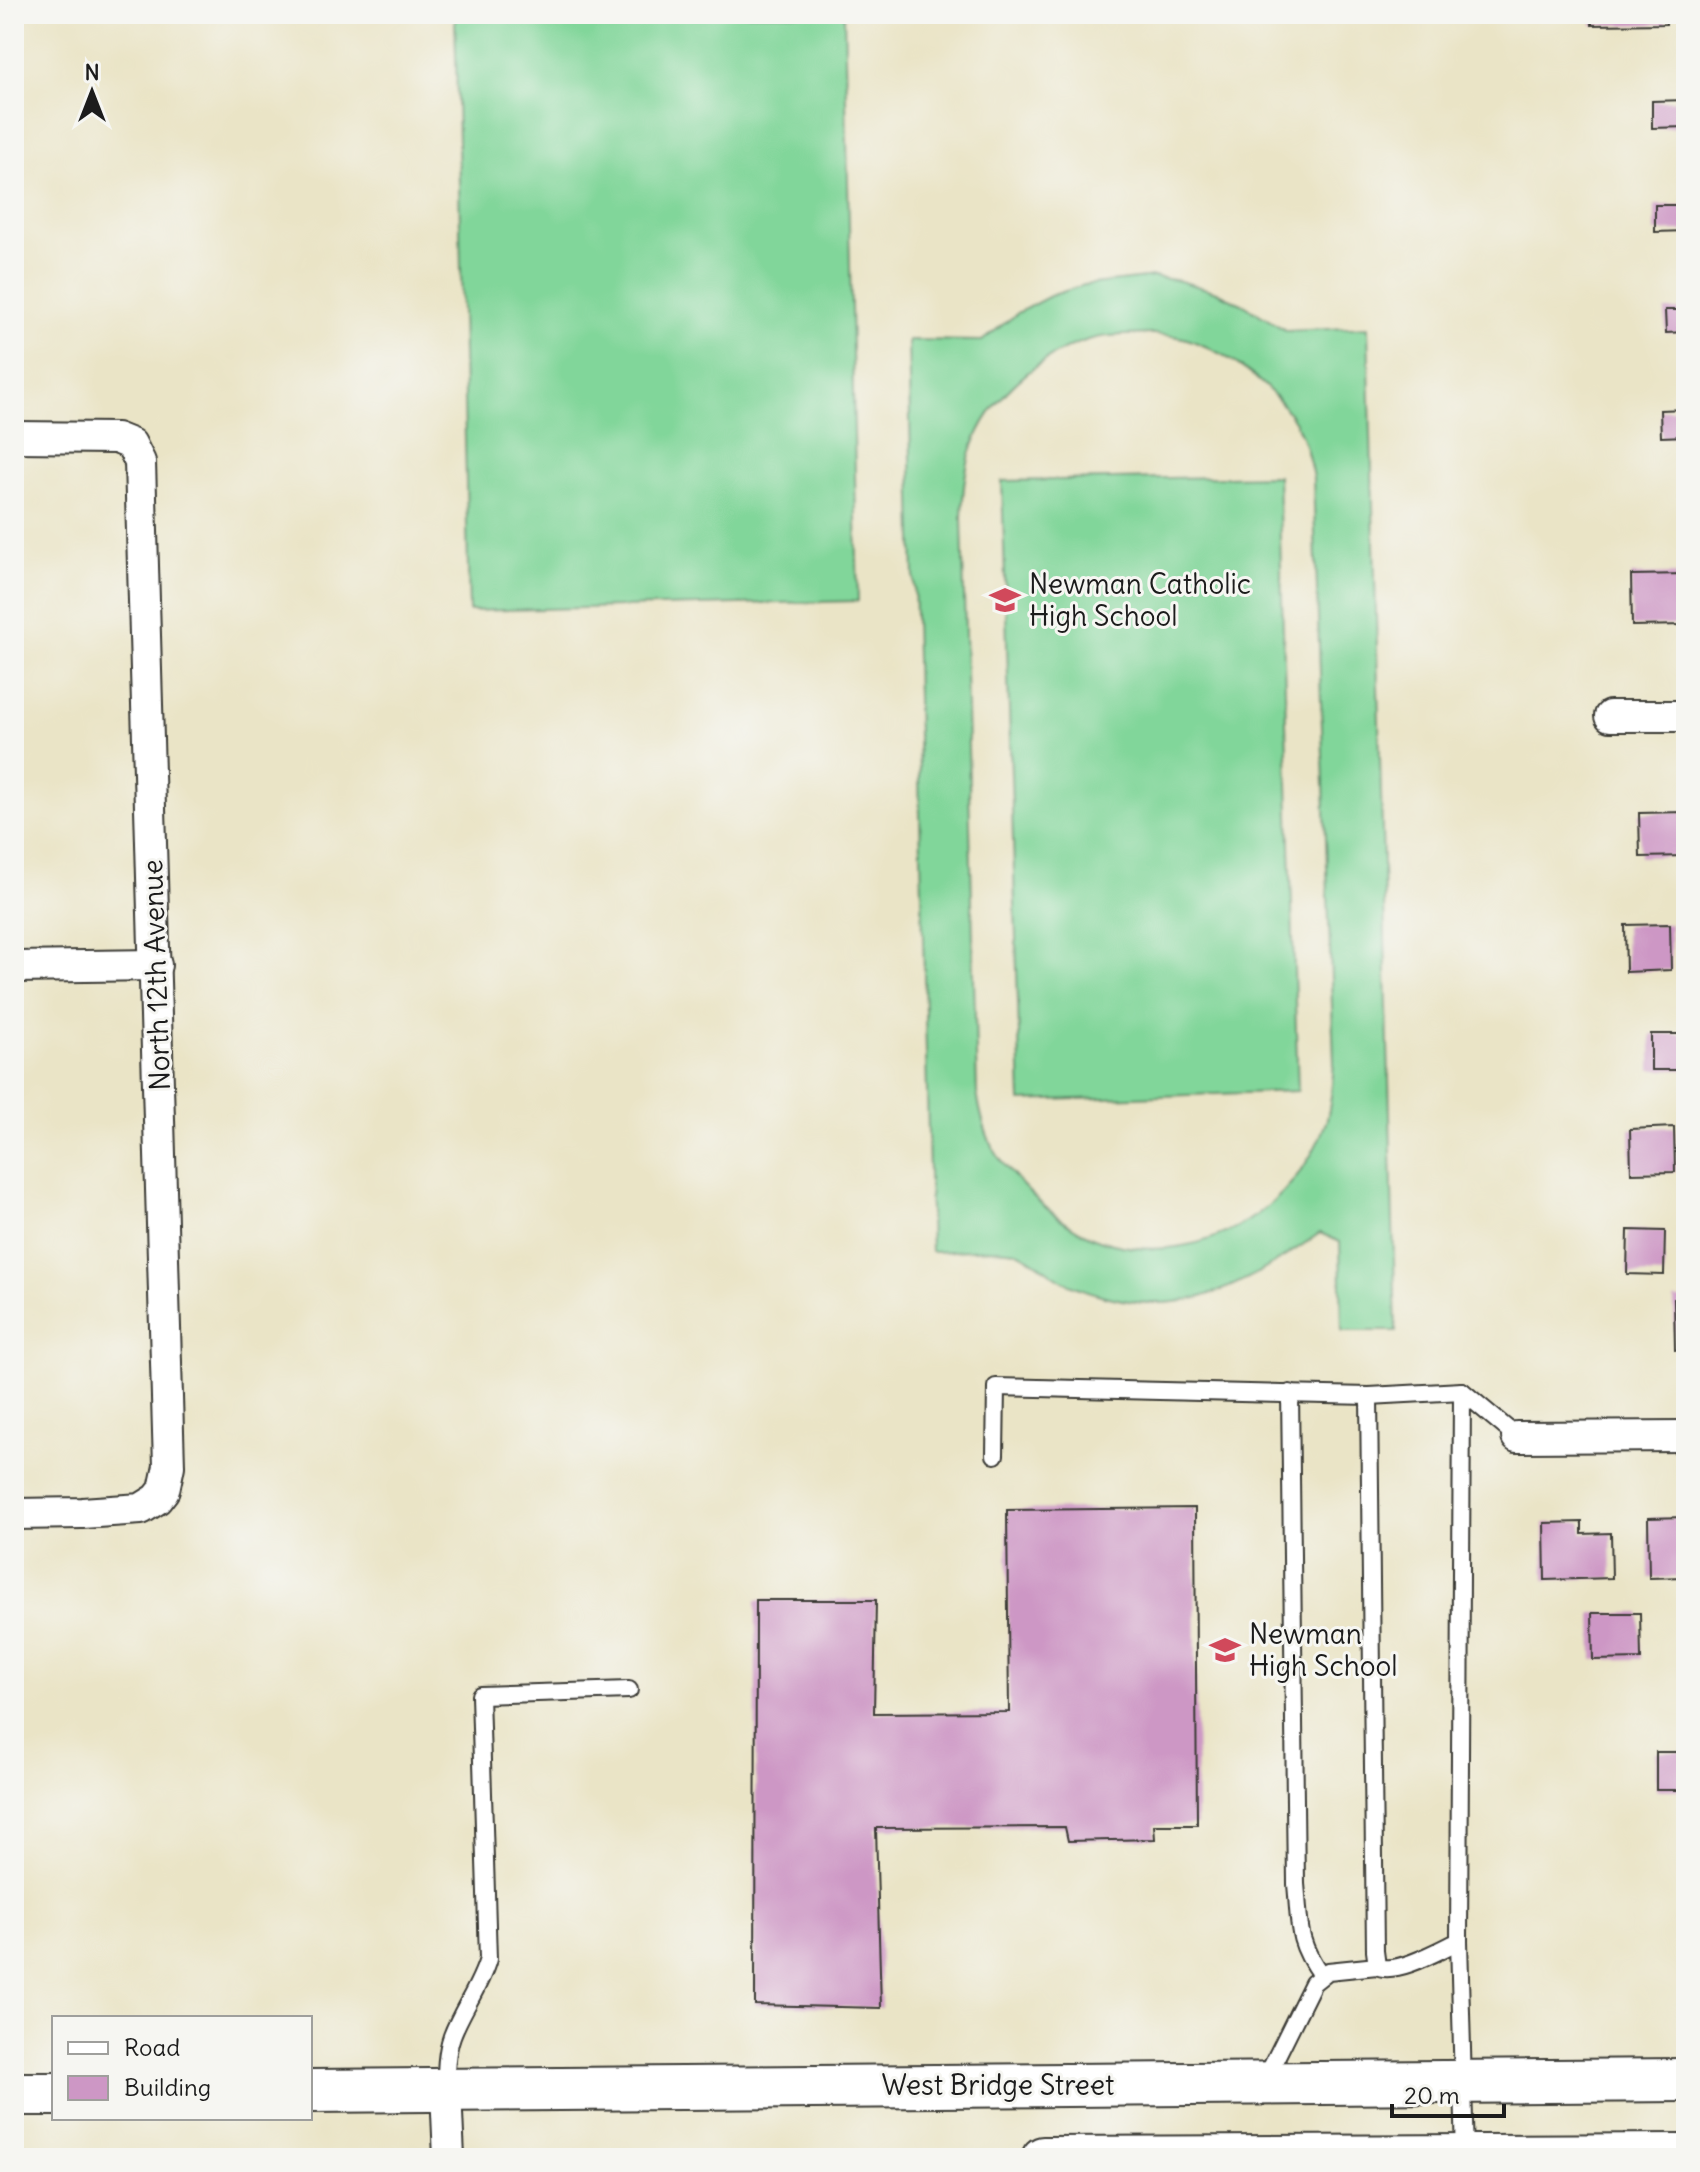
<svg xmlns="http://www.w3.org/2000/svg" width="1700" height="2172" font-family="Delius,sans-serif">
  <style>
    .pitch { fill: #81d69a; stroke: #4e795b; stroke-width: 2; fill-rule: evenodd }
    .building { fill: #cd97c5 }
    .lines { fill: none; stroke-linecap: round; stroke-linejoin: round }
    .service-casing { stroke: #3b3a36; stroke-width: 20 }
    .minor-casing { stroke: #3b3a36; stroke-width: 34 }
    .secondary-casing { stroke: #3b3a36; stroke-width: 46 }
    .service { stroke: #fff; stroke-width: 16 }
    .minor { stroke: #fff; stroke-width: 30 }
    .secondary { stroke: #fff; stroke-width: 42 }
    .labels { text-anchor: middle; stroke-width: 6; stroke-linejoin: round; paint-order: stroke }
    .poi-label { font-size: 28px; fill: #1c1c1c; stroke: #f6f6f2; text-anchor: start }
    .street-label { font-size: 28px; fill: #1c1c1c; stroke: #f6f6f2 }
  </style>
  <rect width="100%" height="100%" fill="#f6f6f2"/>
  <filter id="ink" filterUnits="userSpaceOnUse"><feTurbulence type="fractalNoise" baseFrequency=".0125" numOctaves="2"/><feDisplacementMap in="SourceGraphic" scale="16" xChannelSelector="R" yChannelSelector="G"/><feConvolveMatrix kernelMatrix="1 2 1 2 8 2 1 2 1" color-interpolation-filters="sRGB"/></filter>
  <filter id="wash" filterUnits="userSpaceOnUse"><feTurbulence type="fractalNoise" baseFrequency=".006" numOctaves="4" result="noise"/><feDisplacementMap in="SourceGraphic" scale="32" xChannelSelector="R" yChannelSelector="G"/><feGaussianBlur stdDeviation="1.8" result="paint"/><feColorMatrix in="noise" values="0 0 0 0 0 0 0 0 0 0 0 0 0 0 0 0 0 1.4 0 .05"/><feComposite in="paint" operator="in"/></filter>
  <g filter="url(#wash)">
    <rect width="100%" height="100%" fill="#eae4c6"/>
    <g class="pitch">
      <polygon points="455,14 844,14 858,601 469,611"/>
      <path d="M 1154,277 L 1180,281 L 1217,292 L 1242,304 L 1287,331 L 1368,327 L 1396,1331 L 1342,1331 L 1340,1242 L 1320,1233 C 1235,1292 1173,1327 1069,1284 C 1051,1276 1036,1259 1017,1252 C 1003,1246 949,1252 931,1252 L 908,340 L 982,341 L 1019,312 L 1050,296 L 1084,285 ZM 1153,334 C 1165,335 1178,336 1190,340 C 1232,355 1278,389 1299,430 C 1306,444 1310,462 1313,478 L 1334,1062 C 1332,1082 1332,1103 1326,1122 C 1296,1210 1203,1266 1113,1244 C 1082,1237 1052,1215 1030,1193 C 995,1158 985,1142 977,1093 L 962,518 C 963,491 965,463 976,438 C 995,394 1040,356 1085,341 C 1106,334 1131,335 1153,334 Z"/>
      <polygon points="1278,476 1298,1091 1021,1101 1002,481"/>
    </g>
    <g id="blocks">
      <g class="building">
        <polygon points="1592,14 1666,14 1666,24 1592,25"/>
        <polygon points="1686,100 1686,127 1652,128 1652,101"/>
        <polygon points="1655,205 1686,205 1686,231 1655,232"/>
        <polygon points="1665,310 1686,310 1686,332 1666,333"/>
        <polygon points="1686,409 1686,436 1661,437 1660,410"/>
        <polygon points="1686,574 1686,625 1632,626 1631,575"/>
        <polygon points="1686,812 1686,856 1640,857 1639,813"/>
        <polygon points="1670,924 1671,970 1626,972 1625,925"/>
        <rect x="1651" y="1034" width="35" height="36"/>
        <polygon points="1674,1127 1675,1172 1631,1173 1630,1129"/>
        <polygon points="1628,1230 1665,1231 1664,1275 1627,1274"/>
        <polygon points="1674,1299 1686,1299 1686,1350 1675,1350"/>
        <polygon points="1195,1508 1197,1825 1154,1825 1155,1839 1068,1841 1065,1827 876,1828 881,2008 755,2005 756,1600 876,1600 874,1713 1009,1712 1007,1510"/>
        <polygon points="1686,1517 1686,1577 1649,1578 1648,1518"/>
        <polygon points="1582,1522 1582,1534 1611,1533 1612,1578 1545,1580 1544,1523"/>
        <polygon points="1592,1613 1640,1613 1641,1659 1593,1660"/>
        <rect x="1656" y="1752" width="30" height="38"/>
      </g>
    </g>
  </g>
  <g filter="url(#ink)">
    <use href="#blocks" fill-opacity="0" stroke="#3b3a36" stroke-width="2"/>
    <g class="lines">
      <g class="service-casing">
        <g id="service">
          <polyline points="1462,1391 1459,1941 1465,2156"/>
          <path d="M 1290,1393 L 1296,1884 C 1300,1925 1296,1940 1321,1975"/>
          <path d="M 1369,1396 L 1375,1951 L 1377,1966 C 1395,1976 1440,1950 1459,1941"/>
          <polyline points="995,1455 996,1387 1369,1396 1462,1391 1517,1437"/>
          <polyline points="1264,2082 1313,1983 1328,1971 1377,1966"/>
          <path d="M 446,2088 C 446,2070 446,2053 452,2036 C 462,2009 480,1987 488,1959 L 480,1695 L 629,1690"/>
        </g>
      </g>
      <g class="minor-casing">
        <g id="minor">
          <polyline points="14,437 116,438 131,444 140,462 169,1466 164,1490 157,1499 141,1509 82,1513 14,1514"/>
          <polyline points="1610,716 1686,716"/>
          <polyline points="14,967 156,965"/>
          <polyline points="1517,1437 1686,1436"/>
          <polyline points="446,2090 449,2158"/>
        </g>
      </g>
      <g class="secondary-casing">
        <g id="secondary">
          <polyline points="310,2091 1686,2080"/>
          <polyline points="14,2094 54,2094"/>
          <polyline points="1043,2158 1686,2155"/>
        </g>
      </g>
      <use href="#service" class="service"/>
      <use href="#minor" class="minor"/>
      <use href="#secondary" class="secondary"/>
    </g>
  </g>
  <defs>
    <g id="school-bare" transform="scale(2.4)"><path d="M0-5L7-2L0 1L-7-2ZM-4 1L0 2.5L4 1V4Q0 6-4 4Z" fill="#d1495b" stroke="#f6f6f2" stroke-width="2.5" paint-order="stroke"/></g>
  </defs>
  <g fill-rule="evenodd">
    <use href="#school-bare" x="1005" y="600"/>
    <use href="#school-bare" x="1225" y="1650"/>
  </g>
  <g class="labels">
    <g class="poi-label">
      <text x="1029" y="594">Newman Catholic<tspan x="1029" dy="32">High School</tspan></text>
      <text x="1249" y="1644">Newman<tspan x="1249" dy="32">High School</tspan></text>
    </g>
    <g class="street-label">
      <text transform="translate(156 975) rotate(-92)" y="10">North 12th Avenue</text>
      <text x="998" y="2095">West Bridge Street</text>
    </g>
  </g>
  <rect width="1700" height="2172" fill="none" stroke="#f6f6f2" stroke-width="48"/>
  <rect x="52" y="2016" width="260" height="104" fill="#f6f6f2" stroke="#9f9f9c" stroke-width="2"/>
  <rect x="68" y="2042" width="40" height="12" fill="#ffffff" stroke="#9f9f9c" stroke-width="2"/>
  <text x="124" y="2056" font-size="24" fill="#1c1c1c">Road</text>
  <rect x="68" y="2076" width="40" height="24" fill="#cd97c5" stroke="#9f9f9c" stroke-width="2"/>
  <text x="124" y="2096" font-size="24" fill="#1c1c1c">Building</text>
  <g transform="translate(92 92)" stroke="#f6f6f2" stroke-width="6" paint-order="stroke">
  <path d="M0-6L14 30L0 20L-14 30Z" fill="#1c1c1c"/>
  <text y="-12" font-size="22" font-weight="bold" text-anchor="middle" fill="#1c1c1c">N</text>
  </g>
  <path d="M1392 2104v12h112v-12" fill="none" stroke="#1c1c1c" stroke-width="4"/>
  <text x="1404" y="2104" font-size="24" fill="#1c1c1c" stroke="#f6f6f2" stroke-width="6" paint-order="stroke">20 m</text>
</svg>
